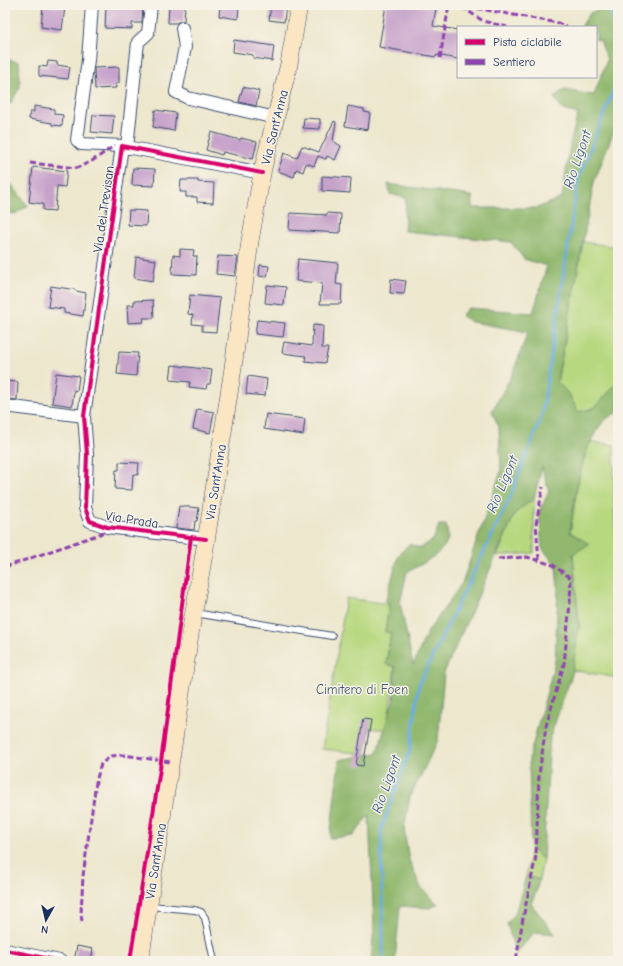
<svg xmlns="http://www.w3.org/2000/svg" width="623" height="966" font-family="'Comic Neue',sans-serif">
  <style>
    .green { fill: #b7d87f; stroke: #69846e }
    .forest { fill: #91b86e; stroke: #567466 }
    .lines { fill: none; stroke-linecap: round; stroke-linejoin: round }
    .stream { stroke: #6aaddf; stroke-width: 3 }
    .building { fill: #c6a2ca }
    .service-casing { stroke: #3a4b6f; stroke-width: 8 }
    .minor-casing { stroke: #3a4b6f; stroke-width: 14 }
    .secondary-casing { stroke: #3a4b6f; stroke-width: 18 }
    .service { stroke: #fff; stroke-width: 6 }
    .minor { stroke: #fff; stroke-width: 12 }
    .secondary { stroke: #fbe6c4; stroke-width: 17 }
    .quiet { stroke: #8e44ad; stroke-width: 3; stroke-dasharray: 6 3; stroke-linecap: butt }
    .cycleway-casing { stroke: #f7f3e8; stroke-width: 6 }
    .cycleway { stroke: #d6006c; stroke-width: 4 }
    .labels { text-anchor: middle; stroke-width: 3; stroke-linejoin: round; paint-order: stroke }
    .street-label { font-size: 13px; fill: #1b2f5e; stroke: #f7f3e8 }
    .park-label { font-size: 13px; fill: #425966; stroke: #f7f3e8 }
    .water-label { font-size: 14px; font-style: italic; fill: #335585; stroke: #f7f3e8 }
  </style>
  <rect width="100%" height="100%" fill="#f7f3e8"/>
  <filter id="ink" filterUnits="userSpaceOnUse"><feTurbulence type="fractalNoise" baseFrequency=".025" numOctaves="2"/><feDisplacementMap in="SourceGraphic" scale="8" xChannelSelector="R" yChannelSelector="G"/><feConvolveMatrix kernelMatrix="1 2 1 2 8 2 1 2 1" color-interpolation-filters="sRGB"/></filter>
  <filter id="wash" filterUnits="userSpaceOnUse"><feTurbulence type="fractalNoise" baseFrequency=".012" numOctaves="4" result="noise"/><feDisplacementMap in="SourceGraphic" scale="16" xChannelSelector="R" yChannelSelector="G"/><feGaussianBlur stdDeviation="0.9" result="paint"/><feColorMatrix in="noise" values="0 0 0 0 0 0 0 0 0 0 0 0 0 0 0 0 0 1.4 0 .05"/><feComposite in="paint" operator="in"/></filter>
  <g filter="url(#wash)">
    <rect width="100%" height="100%" fill="#ede7cd"/>
    <g class="green">
      <polygon points="583,242 618,247 618,382 594,408 578,412 569,394 557,382"/>
      <polygon points="590,442 614,445 614,508 618,566 618,678 572,670 579,626 573,553 570,533 580,470"/>
      <polygon points="534,498 534,553 497,556 515,513"/>
      <polygon points="346,598 389,604 385,631 391,632 386,664 395,666 387,730 370,728 365,754 322,749"/>
      <polygon points="531,849 543,859 539,880 526,876"/>
    </g>
    <g class="forest">
      <path d="M 598,5 L 618,5 L 618,120 L 594,182 L 557,382 L 569,394 L 578,412 L 594,408 L 618,382 L 618,412 C 582,425 575,499 570,532 L 589,544 L 573,554 L 579,626 L 572,674 L 550,737 L 543,859 L 531,849 L 529,758 L 555,662 L 558,589 L 556,565 L 542,548 L 539,512 L 549,492 L 542,467 L 534,498 L 515,513 L 444,673 L 438,740 L 421,775 L 410,796 L 404,829 L 409,860 L 421,888 L 438,904 L 430,908 L 400,906 L 395,961 L 371,961 L 374,927 L 369,815 L 353,836 L 330,838 L 339,760 L 377,753 L 394,698 L 395,667 L 386,664 L 391,633 L 385,632 L 389,604 L 385,604 L 398,556 L 409,544 L 420,548 L 433,540 L 439,525 L 446,525 C 447,530 449,536 447,541 C 442,555 420,565 407,572 L 400,603 L 413,665 L 427,633 L 462,583 L 501,471 L 499,428 L 492,411 L 512,375 L 528,332 L 472,322 L 461,316 L 468,308 L 533,313 L 547,266 L 524,259 L 511,242 L 404,231 L 406,198 L 390,194 L 388,184 L 472,196 L 472,208 L 537,208 L 562,198 L 570,144 L 578,114 L 563,110 L 554,97 L 564,90 L 594,95 L 607,60 L 600,40 L 596,40 L 596,27 L 583,27 L 582,25 L 590,13 L 597,10 Z"/>
      <polygon points="5,59 19,62 20,87 11,103 5,109"/>
      <polygon points="5,176 28,206 15,214 5,212"/>
      <polygon points="526,876 539,880 537,889 531,904 555,934 534,932 516,954 507,923 515,914"/>
    </g>
    <g class="lines">
      <polyline class="stream" points="383,961 381,830 410,750 419,684 509,500 542,415 578,180 616,84 616,31 609,5"/>
    </g>
    <g id="blocks">
      <g class="building">
        <polygon points="43,5 65,7 62,30 41,27"/>
        <polygon points="106,5 143,5 142,23 132,23 132,29 105,28"/>
        <polygon points="169,5 185,5 184,21 180,21 176,23 168,23"/>
        <polygon points="220,5 239,5 238,19 219,16"/>
        <polygon points="271,5 286,5 284,22 269,20"/>
        <polygon points="386,5 418,5 436,8 433,26 458,30 458,59 437,55 436,57 379,47"/>
        <polygon points="234,40 274,46 272,61 253,58 253,55 233,52"/>
        <polygon points="48,61 57,62 57,65 70,67 68,79 39,76 39,66 47,67"/>
        <polygon points="119,67 119,83 116,83 116,88 95,89 94,68"/>
        <polygon points="243,87 259,91 256,106 239,102"/>
        <polygon points="34,106 54,109 54,114 63,115 62,126 52,125 52,123 29,119 30,112 34,112"/>
        <polygon points="348,106 364,109 364,112 370,113 368,130 345,126"/>
        <polygon points="155,110 176,113 174,131 153,127"/>
        <polygon points="93,115 114,116 112,134 91,132"/>
        <polygon points="304,118 320,119 320,129 303,128"/>
        <polygon points="334,121 336,122 333,141 341,146 335,160 327,156 326,159 318,156 314,166 306,163 303,172 296,169 294,177 278,171 284,153 297,158 302,146 319,152"/>
        <polygon points="211,132 240,140 241,138 257,142 253,159 223,152 222,155 206,150"/>
        <polygon points="33,167 67,171 65,187 57,186 55,211 43,210 43,204 29,202"/>
        <polygon points="133,168 155,169 154,186 132,185"/>
        <polygon points="322,176 351,178 350,193 322,191"/>
        <polygon points="181,180 198,180 198,182 214,183 213,203 197,202 197,197 186,197 186,192 180,192"/>
        <polygon points="129,210 147,211 146,226 128,225"/>
        <polygon points="290,213 327,215 327,213 341,214 340,233 289,230"/>
        <polygon points="180,249 194,250 193,256 197,256 196,275 172,274 173,255 180,256"/>
        <polygon points="218,256 238,257 235,276 216,274"/>
        <polygon points="136,257 156,260 153,281 134,278"/>
        <polygon points="298,259 338,263 336,284 342,285 341,304 320,304 322,283 296,281"/>
        <polygon points="260,265 269,266 267,277 259,276"/>
        <polygon points="391,279 406,281 404,294 390,293"/>
        <polygon points="267,285 286,287 284,305 265,303"/>
        <polygon points="51,286 76,290 76,291 86,293 83,316 64,313 64,309 48,307"/>
        <polygon points="190,295 220,298 216,332 202,331 202,325 192,324 193,315 188,314"/>
        <polygon points="153,300 154,318 143,318 144,322 128,323 127,305 134,305 134,301"/>
        <polygon points="257,320 285,323 283,337 255,334"/>
        <polygon points="313,325 323,326 322,348 328,348 325,363 305,361 306,356 282,353 284,342 312,346"/>
        <polygon points="119,352 138,353 136,376 117,374"/>
        <polygon points="172,365 212,370 210,384 207,384 206,389 189,387 190,382 170,380"/>
        <polygon points="56,373 79,376 77,391 74,390 72,406 52,403"/>
        <polygon points="248,376 267,379 265,396 246,394"/>
        <polygon points="5,381 18,382 17,400 5,399"/>
        <polygon points="197,409 214,412 210,433 193,429"/>
        <polygon points="266,414 305,419 303,435 264,429"/>
        <polygon points="119,462 139,463 138,475 133,474 132,490 115,489 116,470 119,470"/>
        <polygon points="179,506 199,508 197,521 195,521 194,530 176,528"/>
        <polygon points="363,719 371,720 363,766 356,765"/>
        <polygon points="77,946 93,949 91,961 74,961"/>
      </g>
    </g>
  </g>
  <g filter="url(#ink)">
    <use href="#blocks" fill-opacity="0" stroke="#3a4b6f" stroke-width="1"/>
    <g class="lines">
      <g class="service-casing">
        <g id="service">
          <polyline points="195,613 332,636"/>
          <polyline points="150,906 195,910 201,912 205,918 214,961"/>
        </g>
      </g>
      <g class="minor-casing">
        <g id="minor">
          <polyline points="92,5 88,60 77,140 81,144 122,146"/>
          <polyline points="182,28 185,47 176,92 188,98 276,118"/>
          <polyline points="127,148 138,42 148,33 151,5"/>
          <polyline points="5,406 84,416"/>
          <polyline points="206,539 107,527 90,521 85,508 87,454 84,416 122,146 262,173"/>
          <polyline points="5,950 60,961"/>
        </g>
      </g>
      <g class="secondary-casing">
        <polyline id="secondary" points="140,961 191,628 204,554 233,368 250,241 263,168 289,64 299,5"/>
      </g>
      <use href="#service" class="service"/>
      <use href="#minor" class="minor"/>
      <use href="#secondary" class="secondary"/>
      <g class="quiet">
        <polyline points="459,5 558,23 567,27"/>
        <polyline points="462,7 483,21 507,27"/>
        <polyline points="440,58 449,5"/>
        <polyline points="30,163 77,168 92,161 114,146"/>
        <polyline points="498,559 527,557 553,565 571,578 570,603 564,664 546,726 539,775 536,856 523,918 516,961"/>
        <polyline points="539,560 536,524 543,487"/>
        <polyline points="5,567 100,534 103,532 107,527"/>
        <polyline points="82,921 81,914 83,876 96,782 101,764 111,756 124,755 170,762"/>
        <polyline points="486,961 499,959 501,961"/>
      </g>
      <g class="cycleway-casing">
        <g id="cycleway">
          <polyline points="206,539 107,527 90,521 85,508 87,454 84,416 122,146 262,173"/>
          <polyline points="5,950 60,961"/>
          <polyline points="130,961 160,769 191,537"/>
        </g>
      </g>
      <use href="#cycleway" class="cycleway"/>
    </g>
  </g>
  <g class="labels">
    <g class="street-label">
      <text transform="translate(274 127) rotate(-76)" y="5">Via Sant'Anna</text>
      <text transform="translate(103 209) rotate(-82)" y="5">Via dei Trevisan</text>
      <text transform="translate(215 482) rotate(-81)" y="5">Via Sant'Anna</text>
      <text transform="translate(132 519) rotate(9)" y="5">Via Prada</text>
      <text transform="translate(155 861) rotate(-81)" y="5">Via Sant'Anna</text>
    </g>
    <g class="park-label">
      <text x="362" y="694">Cimitero di Foen</text>
    </g>
    <g class="water-label">
      <text transform="translate(577 159) rotate(-71)" y="5">Rio Ligont</text>
      <text transform="translate(502 484) rotate(-67)" y="5">Rio Ligont</text>
      <text transform="translate(386 784) rotate(-70)" y="5">Rio Ligont</text>
    </g>
  </g>
  <rect width="623" height="966" fill="none" stroke="#f7f3e8" stroke-width="20"/>
  <rect x="457" y="26" width="140" height="52" fill="#f7f3e8" stroke="#9fa5b1"/>
  <rect x="465" y="39" width="20" height="6" fill="#d6006c" stroke="#9fa5b1"/>
  <text x="493" y="46" font-size="12" fill="#1b2f5e">Pista ciclabile</text>
  <rect x="465" y="59" width="20" height="6" fill="#8e44ad" stroke="#9fa5b1"/>
  <text x="493" y="66" font-size="12" fill="#1b2f5e">Sentiero</text>
  <g transform="translate(46 920) rotate(188)" stroke="#f7f3e8" stroke-width="3" paint-order="stroke">
  <path d="M0-3L7 15L0 10L-7 15Z" fill="#1b2f5e"/>
  <text y="-6" font-size="11" font-weight="bold" text-anchor="middle" fill="#1b2f5e">N</text>
  </g>
</svg>
